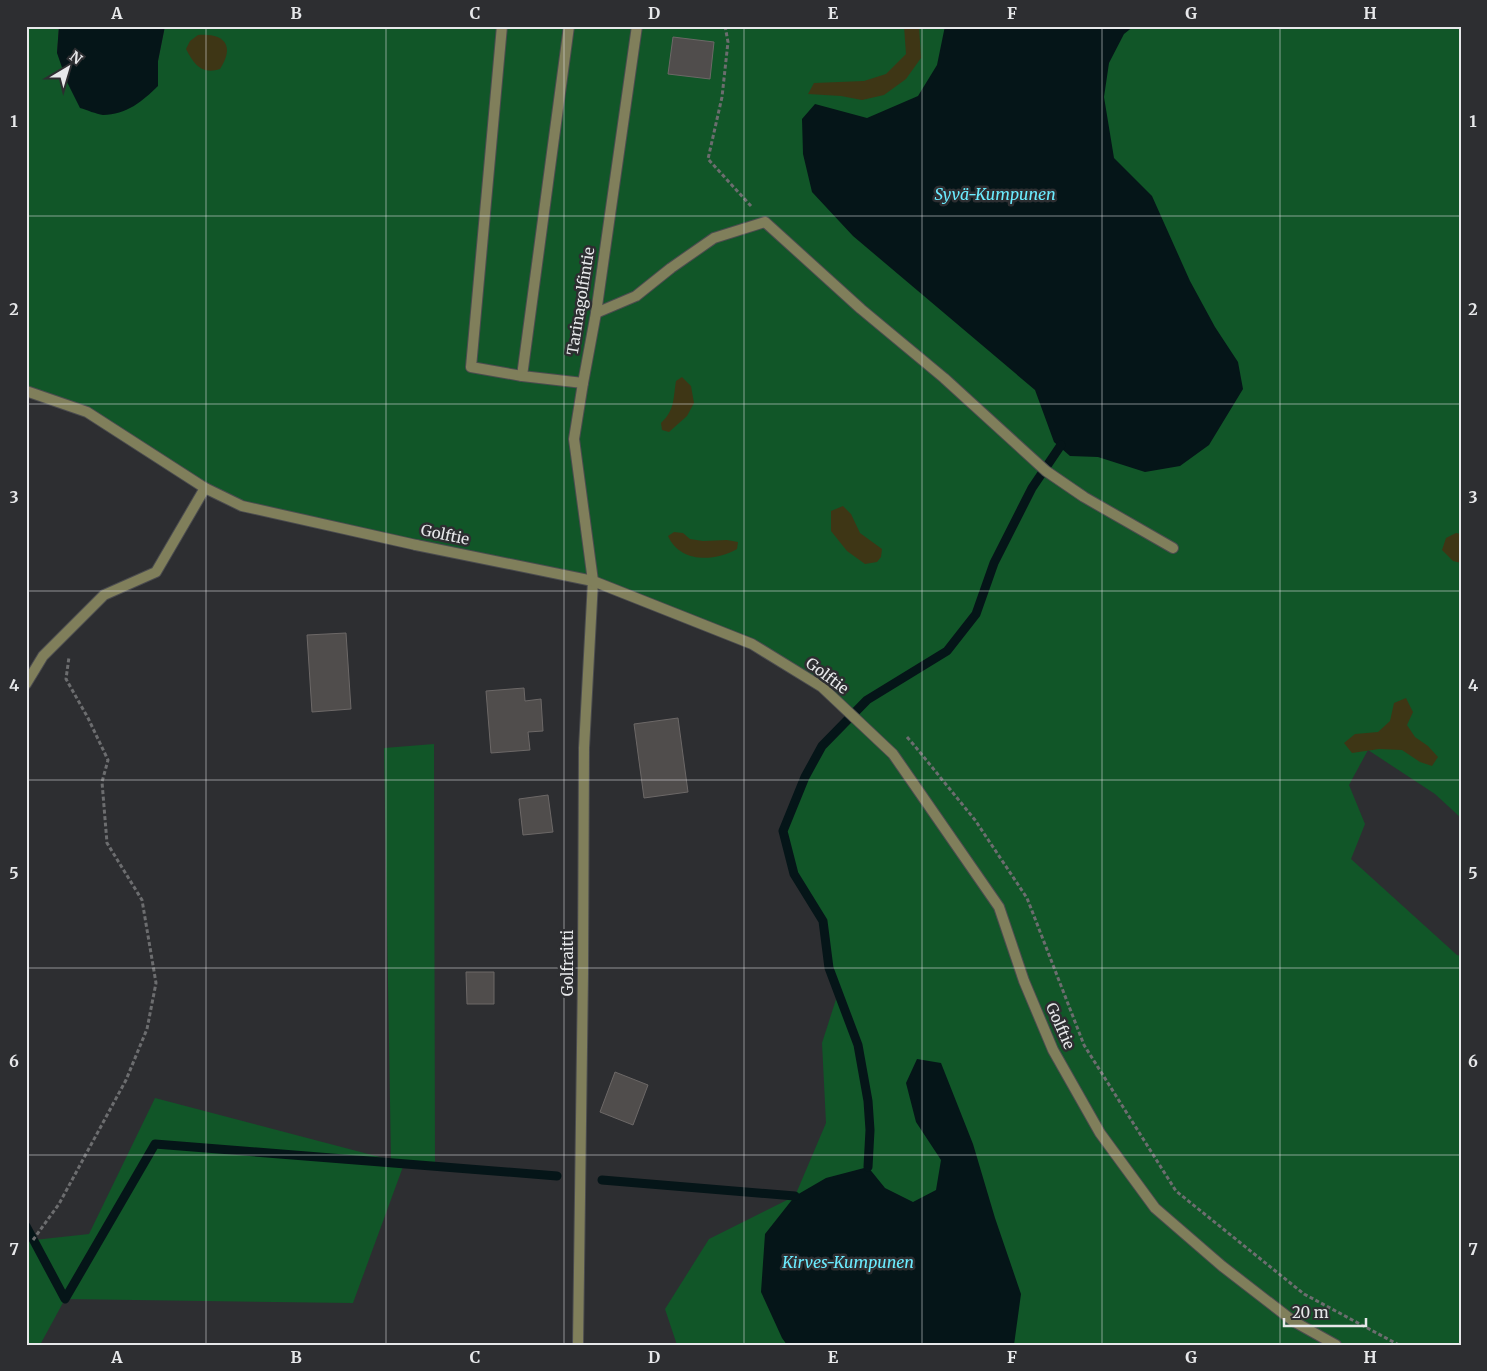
<svg xmlns="http://www.w3.org/2000/svg" width="1487" height="1371" font-family="Merriweather,serif">
  <style>
    .green { fill: #115628 }
    .sand { fill: #3e3615 }
    .water { fill: #051518 }
    .lines { fill: none; stroke-linecap: round; stroke-linejoin: round }
    .stream { stroke: #051518; stroke-width: 9 }
    .building { fill: #504d4c; stroke: #6c6867 }
    .service-casing { stroke: #4b4c4f; stroke-width: 12 }
    .minor-casing { stroke: #4b4c4f; stroke-width: 12 }
    .tertiary-casing { stroke: #4b4c4f; stroke-width: 12 }
    .path { stroke: #6c6d6f; stroke-width: 3; stroke-dasharray: 4 2.5; stroke-linecap: butt }
    .service { stroke: #807f5b; stroke-width: 10 }
    .minor { stroke: #807f5b; stroke-width: 10 }
    .tertiary { stroke: #807f5b; stroke-width: 10 }
    .grid { fill: none; stroke: #e7e8ea; stroke-width: 1; stroke-opacity: 0.55 }
    .labels { text-anchor: middle; stroke-width: 5; stroke-linejoin: round; paint-order: stroke }
    .street-label { font-size: 15px; fill: #e7e8ea; stroke: #2d2e31 }
    .water-label { font-size: 16px; font-style: italic; fill: #6becff; stroke: #2d2e31 }
    .neatline { fill: none; stroke: #e7e8ea; stroke-width: 2 }
    .grid-label { font-size: 16px; text-anchor: middle; font-weight: bold; fill: #e7e8ea }
  </style>
  <rect width="100%" height="100%" fill="#2d2e31"/>
  <g class="green">
    <polygon points="26,26 59,26 57,53 158,86 158,61 165,26 1461,26 1461,818 1435,794 1368,750 1349,785 1365,824 1351,859 1457,955 1461,956 1461,1345 677,1345 665,1309 709,1239 795,1196 826,1123 822,1043 838,993 827,954 823,921 794,874 783,831 805,777 822,746 853,716 822,687 752,644 593,581 242,506 87,412 26,391"/>
    <polygon points="434,744 435,1169 404,1164 353,1303 65,1299 40,1345 26,1345 26,1226 34,1240 89,1234 155,1098 391,1160 384,748"/>
  </g>
  <g class="sand">
    <polygon points="904,26 919,26 921,58 906,79 884,95 862,100 841,96 808,94 814,83 864,81 886,74 906,54"/>
    <path d="M 198,35 C 225,33 235,46 220,69 C 201,75 194,64 186,49 L 190,41 Z"/>
    <path d="M 682,377 L 691,386 L 694,403 L 687,416 L 669,432 L 662,430 L 661,423 C 675,410 673,399 676,381 Z"/>
    <polygon points="843,506 851,514 860,533 882,549 881,557 877,562 865,564 847,551 831,531 831,511"/>
    <path d="M 674,532 L 683,533 L 690,539 L 703,541 L 727,540 L 738,542 L 737,549 C 714,562 680,563 668,536 Z"/>
    <polygon points="1456,533 1461,534 1461,563 1453,561 1442,550 1446,538"/>
    <polygon points="1406,698 1413,712 1407,725 1415,737 1428,746 1438,757 1432,766 1420,762 1402,750 1379,749 1352,753 1344,743 1355,734 1378,732 1390,721 1394,703"/>
  </g>
  <g class="water">
    <path d="M 59,26 L 165,26 L 158,61 L 158,86 C 143,101 126,115 103,115 C 96,114 87,110 80,108 L 67,82 L 57,53 Z"/>
    <polygon points="945,26 1134,26 1124,34 1109,63 1104,97 1114,158 1152,196 1190,281 1215,327 1238,362 1243,389 1209,445 1180,466 1145,472 1098,457 1070,456 1054,442 1035,390 853,236 812,192 803,154 802,119 815,104 867,118 918,96 937,65"/>
    <polygon points="917,1059 941,1063 973,1144 995,1218 1021,1294 1014,1345 787,1345 782,1338 761,1292 765,1234 795,1196 826,1178 868,1167 885,1188 913,1202 936,1190 941,1160 916,1122 906,1083"/>
  </g>
  <g class="lines">
    <g class="stream">
      <polyline points="868,1167 870,1130 868,1101 858,1045 829,968 823,921 794,874 783,831 805,777 822,746 867,700 947,651 976,614 994,563 1032,488 1061,445"/>
      <polyline points="602,1180 795,1196"/>
      <polyline points="26,1226 65,1299 155,1144 557,1176"/>
    </g>
  </g>
  <g class="building">
    <polygon points="673,37 714,42 710,79 668,74"/>
    <polygon points="346,633 351,709 312,712 307,635"/>
    <polygon points="524,688 525,701 541,699 543,731 528,732 530,750 491,753 486,691"/>
    <polygon points="678,718 688,792 644,798 634,724"/>
    <polygon points="548,795 553,832 523,835 519,799"/>
    <polygon points="466,972 494,972 494,1004 467,1004"/>
    <polygon points="615,1072 648,1085 633,1125 600,1112"/>
  </g>
  <g class="lines">
    <g class="service-casing">
      <g id="service">
        <polyline points="502,26 471,367 522,376"/>
        <polyline points="569,26 522,376 583,383"/>
        <polyline points="596,313 636,296 671,268 714,238 765,222 861,309 944,378 1046,471 1084,497 1173,548"/>
        <polyline points="26,684 43,656 104,595 156,572 205,488"/>
      </g>
    </g>
    <g class="minor-casing">
      <g id="minor">
        <polyline points="26,391 87,412 205,488 242,506 416,545"/>
        <polyline points="578,1345 583,973 584,748 593,581 574,439 583,383 596,313 637,26"/>
      </g>
    </g>
    <g class="tertiary-casing">
      <polyline id="tertiary" points="416,545 593,581 752,644 822,687 893,754 999,907 1024,981 1053,1050 1100,1133 1155,1208 1222,1266 1293,1321 1336,1345"/>
    </g>
    <g class="path">
      <polyline points="725,26 728,42 722,97 708,159 751,206"/>
      <polyline points="907,737 914,745 975,820 1027,898 1084,1045 1176,1191 1304,1294 1399,1345"/>
      <polyline points="33,1240 59,1204 126,1080 147,1029 156,983 142,900 107,843 102,782 108,760 88,718 66,679 69,657"/>
    </g>
    <use href="#service" class="service"/>
    <use href="#minor" class="minor"/>
    <use href="#tertiary" class="tertiary"/>
  </g>
  <path class="grid" d="M 206,26 L 206,1345M 386,26 L 386,1345M 564,26 L 564,1345M 744,26 L 744,1345M 922,26 L 922,1345M 1102,26 L 1102,1345M 1280,26 L 1280,1345M 26,216 L 1461,216M 26,404 L 1461,404M 26,591 L 1461,591M 26,780 L 1461,780M 26,968 L 1461,968M 26,1155 L 1461,1155"/>
  <g class="labels">
    <g class="street-label">
      <text transform="translate(581 301) rotate(-81)" y="5">Tarinagolfintie</text>
      <text transform="translate(445 535) rotate(12)" y="5">Golftie</text>
      <text transform="translate(827 676) rotate(37)" y="5">Golftie</text>
      <text transform="translate(568 963) rotate(-90)" y="5">Golfraitti</text>
      <text transform="translate(1060 1026) rotate(66)" y="5">Golftie</text>
    </g>
    <g class="water-label">
      <text x="995" y="200">Syvä-Kumpunen</text>
      <text x="848" y="1268">Kirves-Kumpunen</text>
    </g>
  </g>
  <rect width="1487" height="1371" fill="none" stroke="#2d2e31" stroke-width="55"/>
  <g transform="translate(68 68) rotate(38)" stroke="#2d2e31" stroke-width="4" paint-order="stroke">
  <path d="M0-4L9 19L0 12L-9 19Z" fill="#e7e8ea"/>
  <text y="-8" font-size="14" font-weight="bold" text-anchor="middle" fill="#e7e8ea">N</text>
  </g>
  <path d="M1284 1318v8h82v-8" fill="none" stroke="#e7e8ea" stroke-width="2.5"/>
  <text x="1292" y="1318" font-size="15" fill="#e7e8ea" stroke="#2d2e31" stroke-width="4" paint-order="stroke">20 m</text>
  <rect x="28" y="28" width="1432" height="1316" class="neatline"/>
  <g class="grid-label">
    <text x="117" y="19">A</text>
    <text x="296" y="19">B</text>
    <text x="475" y="19">C</text>
    <text x="654" y="19">D</text>
    <text x="833" y="19">E</text>
    <text x="1012" y="19">F</text>
    <text x="1191" y="19">G</text>
    <text x="1370" y="19">H</text>
    <text x="14" y="127">1</text>
    <text x="1473" y="127">1</text>
    <text x="14" y="315">2</text>
    <text x="1473" y="315">2</text>
    <text x="14" y="503">3</text>
    <text x="1473" y="503">3</text>
    <text x="14" y="691">4</text>
    <text x="1473" y="691">4</text>
    <text x="14" y="879">5</text>
    <text x="1473" y="879">5</text>
    <text x="14" y="1067">6</text>
    <text x="1473" y="1067">6</text>
    <text x="14" y="1255">7</text>
    <text x="1473" y="1255">7</text>
    <text x="117" y="1363">A</text>
    <text x="296" y="1363">B</text>
    <text x="475" y="1363">C</text>
    <text x="654" y="1363">D</text>
    <text x="833" y="1363">E</text>
    <text x="1012" y="1363">F</text>
    <text x="1191" y="1363">G</text>
    <text x="1370" y="1363">H</text>
  </g>
</svg>
